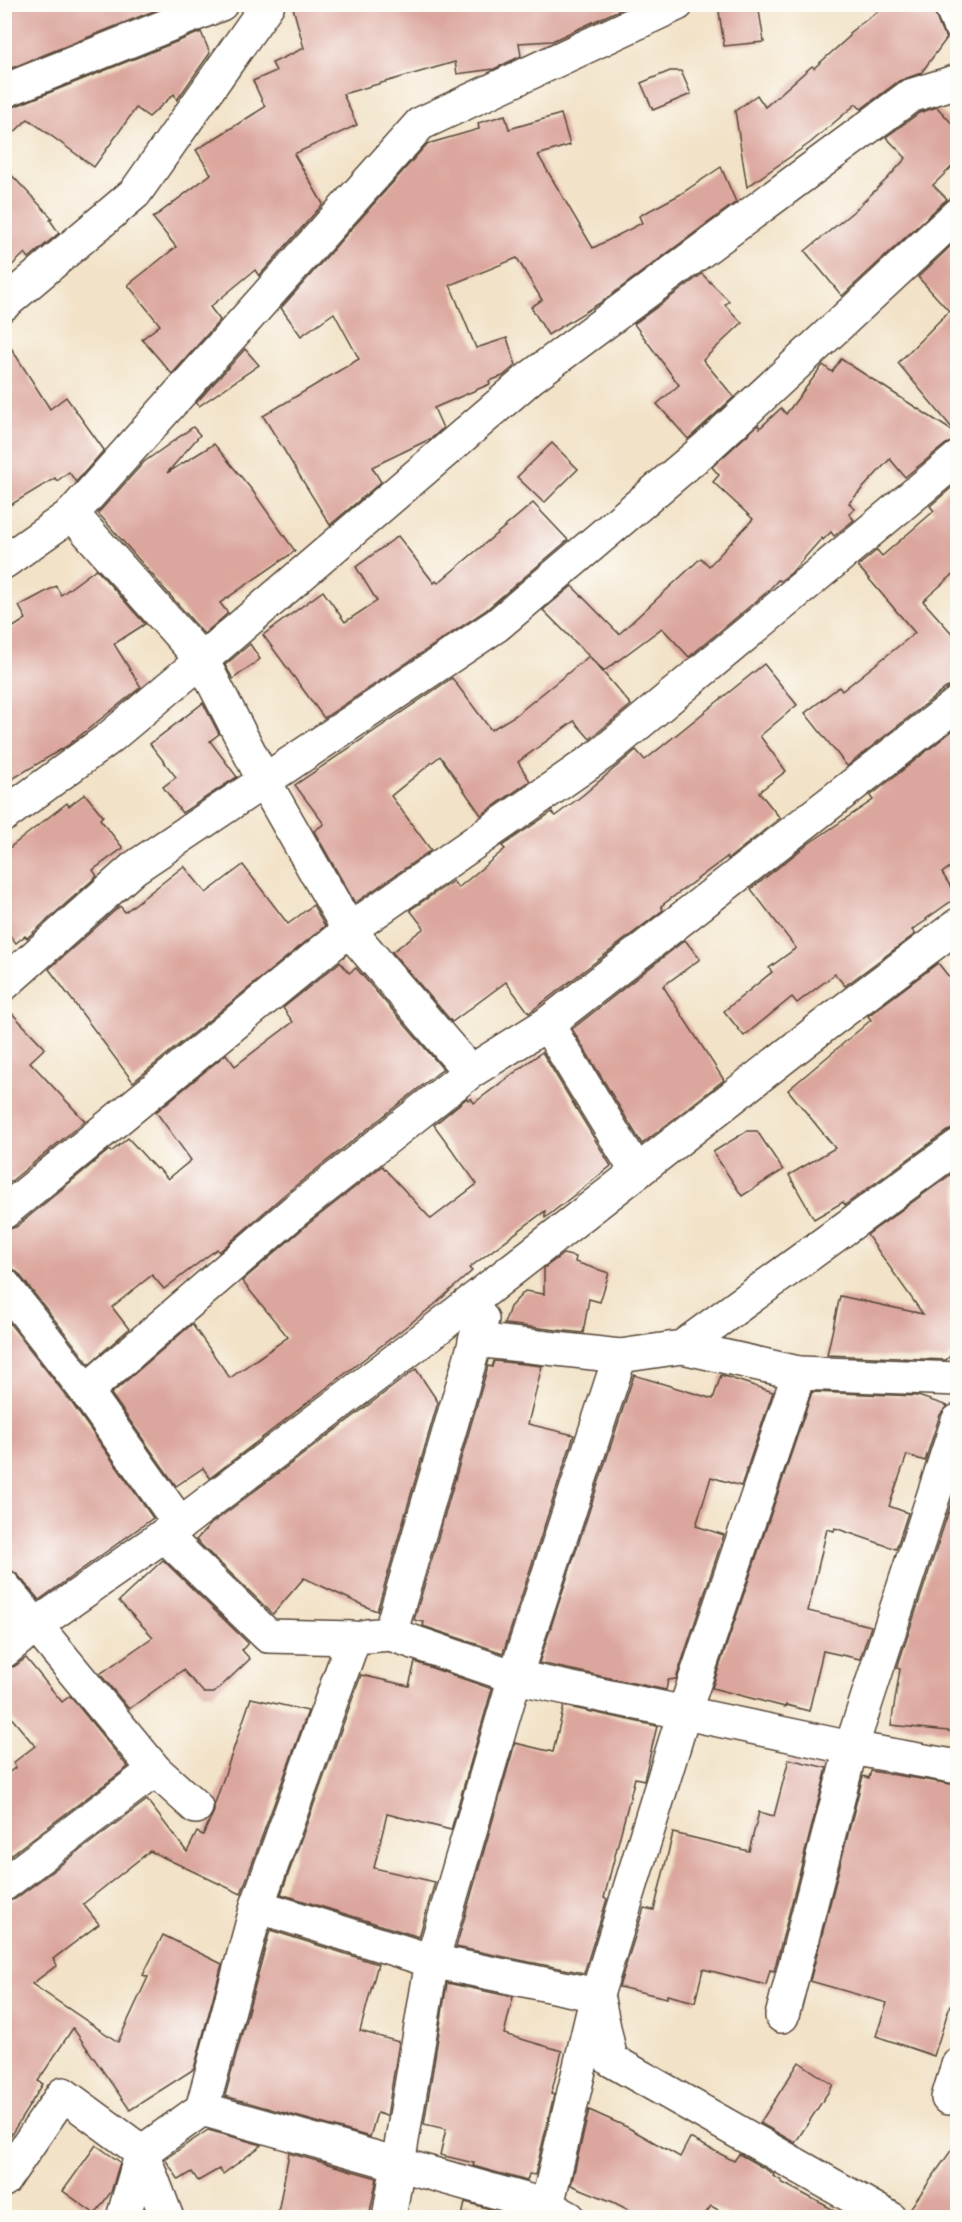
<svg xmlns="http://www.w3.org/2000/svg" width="962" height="2222" font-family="'Balsamiq Sans',sans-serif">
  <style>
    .building { fill: #dba69d }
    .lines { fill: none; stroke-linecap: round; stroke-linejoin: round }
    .minor-casing { stroke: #564637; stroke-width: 36 }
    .minor { stroke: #fff; stroke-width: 33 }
  </style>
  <rect width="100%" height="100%" fill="#fdfcf7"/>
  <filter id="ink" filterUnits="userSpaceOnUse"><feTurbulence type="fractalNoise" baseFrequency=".0167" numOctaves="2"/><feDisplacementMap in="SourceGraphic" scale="12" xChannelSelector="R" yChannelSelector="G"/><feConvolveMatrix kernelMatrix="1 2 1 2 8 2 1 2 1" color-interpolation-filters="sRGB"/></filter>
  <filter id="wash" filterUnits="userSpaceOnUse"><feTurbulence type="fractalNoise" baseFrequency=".008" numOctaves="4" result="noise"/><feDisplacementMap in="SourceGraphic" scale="24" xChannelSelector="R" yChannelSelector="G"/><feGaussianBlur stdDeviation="1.35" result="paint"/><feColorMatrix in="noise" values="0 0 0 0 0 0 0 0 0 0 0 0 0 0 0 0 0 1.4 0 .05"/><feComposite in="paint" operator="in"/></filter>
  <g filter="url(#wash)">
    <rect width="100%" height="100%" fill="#f2e2c7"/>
    <g id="blocks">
      <g class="building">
        <polygon points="4,4 155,4 156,10 4,71"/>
        <polygon points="292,4 632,4 552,41 519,43 521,56 494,69 457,74 455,62 343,94 357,125 294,154 323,204 259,276 255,270 210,307 220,320 172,374 142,339 160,325 128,285 176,247 153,218 211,174 196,150 265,107 253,81 276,71 272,63 304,48"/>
        <polygon points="718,4 758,4 764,42 724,46"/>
        <polygon points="888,4 932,6 941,30 947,38 921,73 899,81 861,109 856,104 810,143 747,187 735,111 757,95 765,107 812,66 814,68 850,36 849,33 858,26"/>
        <polygon points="201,32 210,53 177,100 174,94 149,117 136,108 94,167 28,119 4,142 4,109 11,108"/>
        <polygon points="670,71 681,71 691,94 653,110 641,83"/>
        <polygon points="937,107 957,129 957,162 933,185 947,199 842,296 805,251 854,211 888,178 906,158 886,137 919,113"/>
        <polygon points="561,114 570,145 538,155 593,248 642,223 639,216 679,195 721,167 736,202 603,301 548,335 531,307 542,300 517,258 450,285 476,348 507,338 516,365 503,376 489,381 490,384 434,408 443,428 432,438 372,467 381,482 330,525 263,416 359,359 334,313 301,336 281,308 427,144 479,129 478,123 505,115 509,129"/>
        <polygon points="4,167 52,218 50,220 59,233 29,258 25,253 4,273"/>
        <polygon points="957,240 957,434 898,363 949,311 918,277"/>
        <polygon points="702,274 729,301 725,305 742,323 703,360 734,397 688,439 657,404 679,385 634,324"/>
        <polygon points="4,337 50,409 66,397 104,450 76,482 69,472 57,481 55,478 4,509"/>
        <polygon points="245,349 259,365 199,406 196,403"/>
        <polygon points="841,359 957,434 957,440 946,444 905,477 890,459 849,503 855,509 849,514 854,520 834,536 831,532 823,540 822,538 791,573 780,581 778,580 767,592 689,657 662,628 604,671 590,657 631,705 590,739 574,721 518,762 530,781 481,815 440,756 391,796 431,850 355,903 314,831 324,824 295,785 452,678 491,730 516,715 589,656 543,610 572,586 619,634 701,558 709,566 753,519 713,482 719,475 712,467 758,425 760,428 781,408 786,414 823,365 832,372"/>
        <polygon points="193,427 200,435 167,473 214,444 252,490 295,551 220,603 228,613 204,634 98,513 144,462"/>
        <polygon points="552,443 578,469 544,503 517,477"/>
        <polygon points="957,483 957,571 923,601 957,639 957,685 946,688 847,766 805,713 839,687 842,691 915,633 858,566 877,550 882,556 934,511 930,506"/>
        <polygon points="533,503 568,540 486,610 324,718 263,635 323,591 345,622 377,601 356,567 398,536 434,583 436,581 438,583"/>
        <polygon points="96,569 145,624 114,644 141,687 67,746 4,784 4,633 26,619 19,606 56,586 61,595"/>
        <polygon points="250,644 260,659 233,679 225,665"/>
        <polygon points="764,664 797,705 760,736 786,771 759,792 780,818 728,859 727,857 661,906 663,910 529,1013 506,982 452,1022 392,952 424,928 410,910 453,881 458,888 505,849 502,846 552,812 555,816 583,795 636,750 645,760"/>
        <polygon points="203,703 219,734 210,741 237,777 182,813 163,787 176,777 150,744"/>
        <polygon points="957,727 957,862 942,873 957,897 926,919 927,920 912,930 915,934 845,986 835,974 797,1003 792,997 744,1036 724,1011 772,972 769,968 796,948 751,889 808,844 873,800 870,796"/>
        <polygon points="85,794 103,816 100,819 123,848 93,870 97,876 27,938 25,936 16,943 4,929 4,852 67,803 69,806"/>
        <polygon points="243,865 288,924 313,905 325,926 133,1082 49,969 120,906 125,912 184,866 206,893"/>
        <polygon points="685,940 700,959 663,986 724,1080 642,1144 572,1029"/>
        <polygon points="340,962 349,973 356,968 362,975 443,1069 284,1195 219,1252 217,1249 164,1289 152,1275 112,1307 129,1329 89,1364 19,1274 12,1268 4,1267 4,1230 16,1227 109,1150 111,1152 128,1138 156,1169 158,1168 168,1179 191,1160 156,1112 226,1054 235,1066 293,1022 283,1008"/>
        <polygon points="938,963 957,987 957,1128 947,1131 845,1205 843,1202 814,1219 789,1175 835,1148 788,1090 871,1020 868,1016"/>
        <polygon points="4,1005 45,1048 30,1062 85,1121 4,1187"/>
        <polygon points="542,1052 611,1166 545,1218 545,1211 469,1268 472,1271 434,1305 210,1478 203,1468 176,1486 111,1394 192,1324 230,1378 288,1337 242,1281 308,1224 382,1166 431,1219 477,1184 434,1125 467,1098 468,1100 471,1098 474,1103"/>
        <polygon points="747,1131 757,1131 783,1170 742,1196 713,1152"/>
        <polygon points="957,1170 957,1360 952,1354 946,1360 827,1355 840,1296 923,1314 867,1235"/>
        <polygon points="563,1254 576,1257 575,1262 609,1273 600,1302 589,1299 583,1333 504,1324 510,1307 525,1291 544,1294 544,1268"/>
        <polygon points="4,1316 71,1402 153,1518 39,1600 18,1575 11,1570 4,1569"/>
        <polygon points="494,1361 542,1366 528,1424 574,1435 503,1653 423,1626 424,1622 414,1620 488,1366 492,1367"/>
        <polygon points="416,1369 438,1402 377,1611 369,1608 304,1578 273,1614 196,1540 211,1524"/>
        <polygon points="634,1375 713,1399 721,1375 773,1392 741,1486 711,1477 696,1526 724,1535 676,1679 668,1680 666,1690 539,1663"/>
        <polygon points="812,1392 918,1396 948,1406 940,1415 925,1461 907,1455 889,1506 908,1513 896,1549 835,1528 834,1531 827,1529 808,1611 871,1626 860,1659 823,1651 809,1711 786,1705 785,1707 712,1688"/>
        <polygon points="954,1495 957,1495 957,1732 891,1725 900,1669 897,1668"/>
        <polygon points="163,1560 248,1643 242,1650 250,1659 214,1693 204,1693 183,1670 129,1709 100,1674 153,1637 119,1601"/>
        <polygon points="26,1658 62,1702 70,1696 128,1767 4,1860 4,1776 16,1767 13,1763 35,1746 4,1709 4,1669 15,1666"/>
        <polygon points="415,1662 492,1689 451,1830 387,1814 374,1868 435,1882 419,1937 281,1894 361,1675 409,1686"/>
        <polygon points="251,1698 308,1711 241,1894 150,1851 83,1904 99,1924 53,1959 57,1965 32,1984 118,2042 148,1977 143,1975 163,1935 222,1964 194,2069 130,2110 73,2028 38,2081 43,2084 4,2146 4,1902 15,1899 147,1800 187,1852 197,1832 203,1835 214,1811 214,1806"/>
        <polygon points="564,1706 657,1726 644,1780 635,1778 604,1898 607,1899 584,1973 456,1947 515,1743 553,1752"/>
        <polygon points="789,1759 827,1768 774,1971 770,1970 766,1985 703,1969 695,2002 667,1995 667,1998 619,1987 644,1908 654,1910 673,1833 749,1851 759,1812 774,1816"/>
        <polygon points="871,1771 957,1785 957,1964 953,2006 950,2005 934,2056 876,2036 887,2003 810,1981 863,1776 869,1778"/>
        <polygon points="270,1930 378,1964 360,2031 399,2042 387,2116 377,2113 370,2137 225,2096"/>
        <polygon points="447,1983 513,1997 504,2034 562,2051 551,2094 554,2095 535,2175 529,2174 527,2181 473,2166 474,2163 440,2155 446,2129 424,2124"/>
        <polygon points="799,2062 833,2085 795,2143 760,2123"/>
        <polygon points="589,2110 627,2127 680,2157 690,2138 734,2161 739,2154 774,2174 773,2176 782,2181 781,2182 847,2217 731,2217 711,2206 703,2217 643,2217 613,2202 571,2185"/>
        <polygon points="208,2130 262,2145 223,2174 219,2169 198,2181 192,2172 179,2180 165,2159"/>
        <polygon points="957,2142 957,2217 909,2217 907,2213"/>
        <polygon points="96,2145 120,2162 111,2192 95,2214 63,2191"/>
        <polygon points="289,2153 377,2178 369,2217 301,2217 278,2213"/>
        <polygon points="465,2202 519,2217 462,2217"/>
      </g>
    </g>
  </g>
  <g filter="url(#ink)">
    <use href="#blocks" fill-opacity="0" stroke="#564637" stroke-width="1.5"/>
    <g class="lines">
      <g class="minor-casing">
        <g id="minor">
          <polyline points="950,4 958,23"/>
          <polyline points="4,91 221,4"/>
          <polyline points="4,304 135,193 268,4"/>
          <polyline points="72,514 202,660 530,378 910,96 958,81"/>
          <polyline points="4,562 72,514 420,124 677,4"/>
          <polyline points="4,815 108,739 202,660 264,781 349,930 470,1072 296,1210 86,1391 180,1524 36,1625 4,1651"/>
          <polyline points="4,984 134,868 497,625 706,448 958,214"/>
          <polyline points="547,1024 637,1172"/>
          <polyline points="470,1072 547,1024 958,703"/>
          <polyline points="4,1212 349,930 603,753 958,458"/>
          <polyline points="4,1285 86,1391"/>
          <polyline points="475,1340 620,1356 682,1347 958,1146"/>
          <polyline points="799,1373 958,1379"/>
          <polyline points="180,1524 430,1334 826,1024 958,925"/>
          <polyline points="164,1535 268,1636 354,1638 257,1906"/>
          <polyline points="4,1587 155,1770 196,1807"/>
          <polyline points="390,1634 515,1677 851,1748 958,1767"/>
          <polyline points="367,1636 390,1634 482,1319"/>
          <polyline points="4,1884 155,1770"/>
          <polyline points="782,2016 851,1748 958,1421"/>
          <polyline points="948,2098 958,2065"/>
          <polyline points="202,2109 547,2206 569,2218"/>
          <polyline points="4,2180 63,2094 142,2152 167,2218"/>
          <polyline points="123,2218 142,2152 202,2109 257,1906 432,1961 597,1995 611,2060 890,2218"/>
          <polyline points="389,2218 432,1961 515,1677 620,1356"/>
          <polyline points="544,2218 597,1995 684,1713 799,1373 682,1347"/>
        </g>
      </g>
      <use href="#minor" class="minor"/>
    </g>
  </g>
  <rect width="962" height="2222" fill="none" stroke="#fdfcf7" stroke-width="24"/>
</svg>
